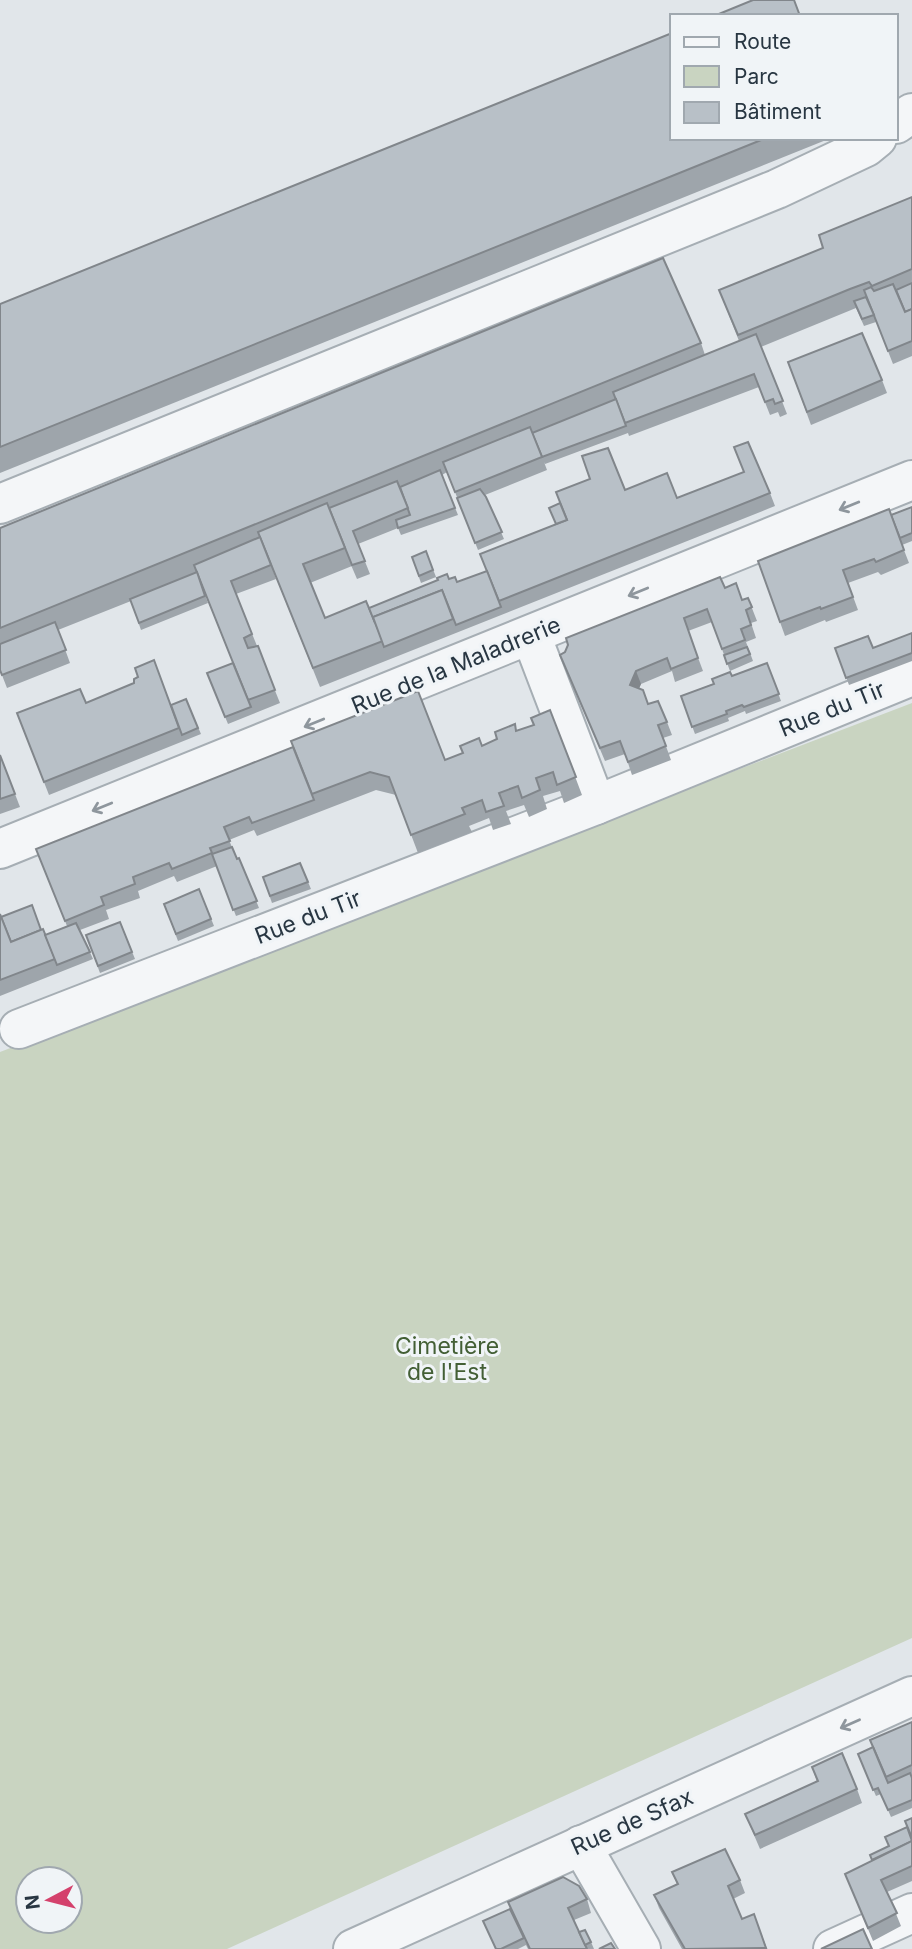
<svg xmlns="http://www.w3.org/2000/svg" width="912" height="1949" font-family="Inter,sans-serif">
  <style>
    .green { fill: #c9d4c1; fill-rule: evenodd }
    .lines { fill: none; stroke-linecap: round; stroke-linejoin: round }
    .minor-casing { stroke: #a6aeb4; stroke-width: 42 }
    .minor { stroke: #f4f6f8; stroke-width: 38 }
    .wall { fill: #9ea5ab }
    .shaded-wall { fill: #81868b }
    .building { fill: #b8c0c7; stroke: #81868b; stroke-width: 2 }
    .oneway { stroke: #8e969d }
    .labels { text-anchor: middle; stroke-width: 6; stroke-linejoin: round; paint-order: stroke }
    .street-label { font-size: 23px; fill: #283642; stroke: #f0f4f7 }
    .park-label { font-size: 23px; fill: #435f35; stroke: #f0f4f7 }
  </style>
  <rect width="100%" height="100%" fill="#e1e6ea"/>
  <path class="green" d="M 912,703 L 912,1638 L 227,1949 L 0,1949 L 0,1052 ZM 28,1879 L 70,1879 L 70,1921 L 28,1921 Z"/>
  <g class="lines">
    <g class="minor-casing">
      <g id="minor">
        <polyline points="896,124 912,113"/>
        <polyline points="0,504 777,189 866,147 877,138"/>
        <polyline points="531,635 596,805"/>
        <polyline points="0,849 912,480"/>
        <polyline points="19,1029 596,805 912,676"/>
        <polyline points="581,1845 641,1949"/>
        <polyline points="353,1949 912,1696"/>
        <polyline points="833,1949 912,1913"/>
      </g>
    </g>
    <use href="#minor" class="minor"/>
  </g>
  <g class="wall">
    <polygon points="672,138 831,138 0,473 0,304"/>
    <polygon points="912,197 912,356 893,364 875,318 876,322 864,326 856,308 761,347 787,414 780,417 778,412 770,415 759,387 629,436 628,433 545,464 544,462 547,470 485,495 504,539 478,550 447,472 442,475 458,515 401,535 398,528 358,544 370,574 357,579 351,565 352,566 310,583 325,618 369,608 449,579 457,582 486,571 555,524 625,490 677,498 770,493 775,506 320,687 273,570 276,579 236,594 280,703 228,724 207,673 242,686 199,578 208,603 141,630 131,601 58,630 70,663 7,688 0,670 0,528 701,343 705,355 739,341 719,290 823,248"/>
    <polygon points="788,362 882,380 887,393 811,425"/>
    <polygon points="912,507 912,541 902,545 909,563 881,575 878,572 848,583 858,610 826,622 825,620 785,636 758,561"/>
    <polygon points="426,551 436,577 421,583 412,557"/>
    <polygon points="725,588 742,600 748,598 757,621 751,623 756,638 746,642 753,661 730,671 712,622 688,631 703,671 675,682 672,671 641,684 639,688 648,704 667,722 672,735 663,738 671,760 632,775 625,754 605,761 560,655"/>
    <polygon points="912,633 912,661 849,685 835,648 873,648"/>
    <polygon points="767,663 781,701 746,714 745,711 728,718 729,721 695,734 681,696"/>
    <polygon points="186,699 201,734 49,795 17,713 86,703 171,705"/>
    <polygon points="550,710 582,795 564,803 560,791 543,796 547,809 529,817 524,805 506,811 511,824 493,830 489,818 469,826 472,832 418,853 396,795 376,790 257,836 254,830 229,840 237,859 239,858 259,908 236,916 217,866 177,882 174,876 138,891 140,898 106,910 109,919 80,930 93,959 0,996 0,914 1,917 41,930 45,935 67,926 36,849 293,747 445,760 533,725"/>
    <polygon points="0,755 20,807 0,814"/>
    <polygon points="300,863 311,889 272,903 263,877"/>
    <polygon points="199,889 214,926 178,941 164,904"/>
    <polygon points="120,922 135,959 100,973 86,935"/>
    <polygon points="912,1722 912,1808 891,1817 881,1794 876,1796 858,1754 873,1747"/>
    <polygon points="812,1767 857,1789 862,1803 760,1849 745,1814 817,1782"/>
    <polygon points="912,1818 912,1881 887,1892 901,1926 873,1941 845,1874 872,1861 889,1846 907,1827"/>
    <polygon points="672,1872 740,1880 745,1893 733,1899 742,1919 754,1914 767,1949 682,1949 659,1908 654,1895 677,1884"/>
    <polygon points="587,1899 591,1913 574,1920 579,1932 591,1942 594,1949 528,1949 526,1945 518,1949 495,1949 510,1909 508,1902"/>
  </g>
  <polygon class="shaded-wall" points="636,671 641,684 635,698 630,685"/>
  <g class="building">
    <polygon points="753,0 794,0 800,16 714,16"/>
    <polygon points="672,33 672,138 766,138 0,447 0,304"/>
    <polygon points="912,197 912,269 872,286 869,282 850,289 738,335 719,290 823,248 819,235"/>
    <polygon points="663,258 701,343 0,628 0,528"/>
    <polygon points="912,283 912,309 905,312 896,290"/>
    <polygon points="893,284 905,312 912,309 912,341 888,351 864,290 871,287 874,291"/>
    <polygon points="866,297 874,315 862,319 854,301"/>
    <polygon points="862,333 882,380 807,412 788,362"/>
    <polygon points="756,334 783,401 775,404 773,399 765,402 754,374 625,423 613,392"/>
    <polygon points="616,399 626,426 542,457 532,433"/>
    <polygon points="530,427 542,457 455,492 443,462"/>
    <polygon points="748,442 770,493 499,601 480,554 567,520 556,492 590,479 582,456 608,448 625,490 667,473 677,498 744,472 734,447"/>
    <polygon points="440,470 455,508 398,528 396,520 410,515 400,487"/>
    <polygon points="397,481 408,508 353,531 365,561 352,565 329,508"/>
    <polygon points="480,489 486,497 502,532 475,543 457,498"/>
    <polygon points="327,503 345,548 303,564 325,618 366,601 383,641 313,668 258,532"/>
    <polygon points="560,503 567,520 556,524 549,508"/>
    <polygon points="912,507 912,533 900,538 891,515"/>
    <polygon points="889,509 904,550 876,562 874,559 843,570 853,597 821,609 820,607 780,622 758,561"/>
    <polygon points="260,537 271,565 231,581 252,634 244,638 248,648 258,646 275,690 248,700 194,565"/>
    <polygon points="426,551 433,570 419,576 412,557"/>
    <polygon points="487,571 501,607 456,625 442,590 373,617 375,623 369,608 438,580 437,578 447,574 449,579 455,577 457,582"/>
    <polygon points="197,572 205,596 139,623 130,599"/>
    <polygon points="720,577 725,588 736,583 742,600 748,598 752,607 746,610 751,625 741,629 745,640 722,649 707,609 684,618 698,658 671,669 667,658 636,671 630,685 643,690 648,704 658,701 667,722 658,725 666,746 628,762 620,741 600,748 560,655 565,652 568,645 566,638"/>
    <polygon points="442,590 453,619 384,647 373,617"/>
    <polygon points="55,622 66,650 2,675 0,670 0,644"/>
    <polygon points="912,633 912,653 846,678 835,648 868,636 873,648"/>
    <polygon points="747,647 750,654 727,664 724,655"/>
    <polygon points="154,660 179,728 44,782 17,713 80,689 86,703 134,683 134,679 138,677 135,668"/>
    <polygon points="233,663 251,707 225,717 207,673"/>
    <polygon points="767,663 779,694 744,707 742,705 726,711 727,714 692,727 681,696 714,684 712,679 730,672 732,676"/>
    <polygon points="418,691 445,760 463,753 460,746 479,738 482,746 497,739 495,732 515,724 516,731 534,725 531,718 550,710 576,777 557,785 553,772 536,778 540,790 522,798 518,786 499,793 504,806 486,812 482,800 462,808 465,814 411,835 389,777 370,772 312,794 291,741"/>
    <polygon points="186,699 198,728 182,735 171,705"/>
    <polygon points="293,747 314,800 252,823 249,817 224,827 230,841 210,848 212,853 172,869 169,863 133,877 135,884 101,897 104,905 65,921 36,849"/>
    <polygon points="0,755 15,794 0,799"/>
    <polygon points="232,847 237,859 239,858 257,901 233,910 212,854"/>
    <polygon points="300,863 308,882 270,896 263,877"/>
    <polygon points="199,889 211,919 176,934 164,904"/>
    <polygon points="32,905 41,930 11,942 1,917"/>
    <polygon points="0,914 11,942 43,929 55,959 0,980"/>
    <polygon points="120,922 132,952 98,966 86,935"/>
    <polygon points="76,923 90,952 57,965 45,935"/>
    <polygon points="912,1722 912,1765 886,1777 870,1740"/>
    <polygon points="873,1747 888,1783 910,1773 912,1778 912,1800 888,1810 878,1788 873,1790 858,1754"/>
    <polygon points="842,1753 857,1789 755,1835 745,1814 818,1781 812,1767"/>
    <polygon points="912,1818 912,1838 905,1821"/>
    <polygon points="907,1827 912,1841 872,1860 870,1855 889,1846 885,1837"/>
    <polygon points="912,1841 912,1866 881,1880 897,1913 868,1928 845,1874"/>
    <polygon points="725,1849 740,1880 728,1886 742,1919 754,1914 766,1948 685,1949 654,1895 678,1884 672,1872"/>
    <polygon points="563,1877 579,1886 587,1899 568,1908 587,1949 530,1949 508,1902"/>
    <polygon points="510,1909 524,1938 501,1949 496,1949 483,1921"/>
    <polygon points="863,1929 872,1949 821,1949"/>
    <polygon points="585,1930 591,1942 585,1945 579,1932"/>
    <polygon points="611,1943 615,1949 599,1949"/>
  </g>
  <defs><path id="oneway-shaft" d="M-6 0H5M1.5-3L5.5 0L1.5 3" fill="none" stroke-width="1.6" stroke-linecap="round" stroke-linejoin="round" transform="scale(1.75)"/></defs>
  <g class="oneway">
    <use href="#oneway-shaft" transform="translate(849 506) rotate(158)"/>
    <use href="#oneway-shaft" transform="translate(638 592) rotate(158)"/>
    <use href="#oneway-shaft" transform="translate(314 723) rotate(158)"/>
    <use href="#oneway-shaft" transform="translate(102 807) rotate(158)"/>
    <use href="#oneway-shaft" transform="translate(850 1724) rotate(156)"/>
  </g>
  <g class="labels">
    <g class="street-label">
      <text transform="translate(456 665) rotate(-22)" y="8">Rue de la Maladrerie</text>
      <text transform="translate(832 709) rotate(-22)" y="8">Rue du Tir</text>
      <text transform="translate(308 917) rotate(-21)" y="8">Rue du Tir</text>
      <text transform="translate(632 1822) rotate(-24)" y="8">Rue de Sfax</text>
    </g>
    <g class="park-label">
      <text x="447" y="1354">Cimetière<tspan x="447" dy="26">de l'Est</tspan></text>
    </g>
  </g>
  <rect x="670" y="14" width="228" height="126" fill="#f0f4f7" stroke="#a0a8af" stroke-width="2"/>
  <rect x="684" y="37" width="35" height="10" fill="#f4f6f8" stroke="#a0a8af" stroke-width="2"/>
  <text x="734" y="49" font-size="21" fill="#283642">Route</text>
  <rect x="684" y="66" width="35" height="21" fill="#c9d4c1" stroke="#a0a8af" stroke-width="2"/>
  <text x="734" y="84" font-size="21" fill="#283642">Parc</text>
  <rect x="684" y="102" width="35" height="21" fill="#b8c0c7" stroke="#a0a8af" stroke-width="2"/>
  <text x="734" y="119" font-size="21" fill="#283642">Bâtiment</text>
  <g transform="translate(49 1900) rotate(263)"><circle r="33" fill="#f0f4f7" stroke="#a0a8af" stroke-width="2"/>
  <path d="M0-5L12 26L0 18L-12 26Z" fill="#d4416c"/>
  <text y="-10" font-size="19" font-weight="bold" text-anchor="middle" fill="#283642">N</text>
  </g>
</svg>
